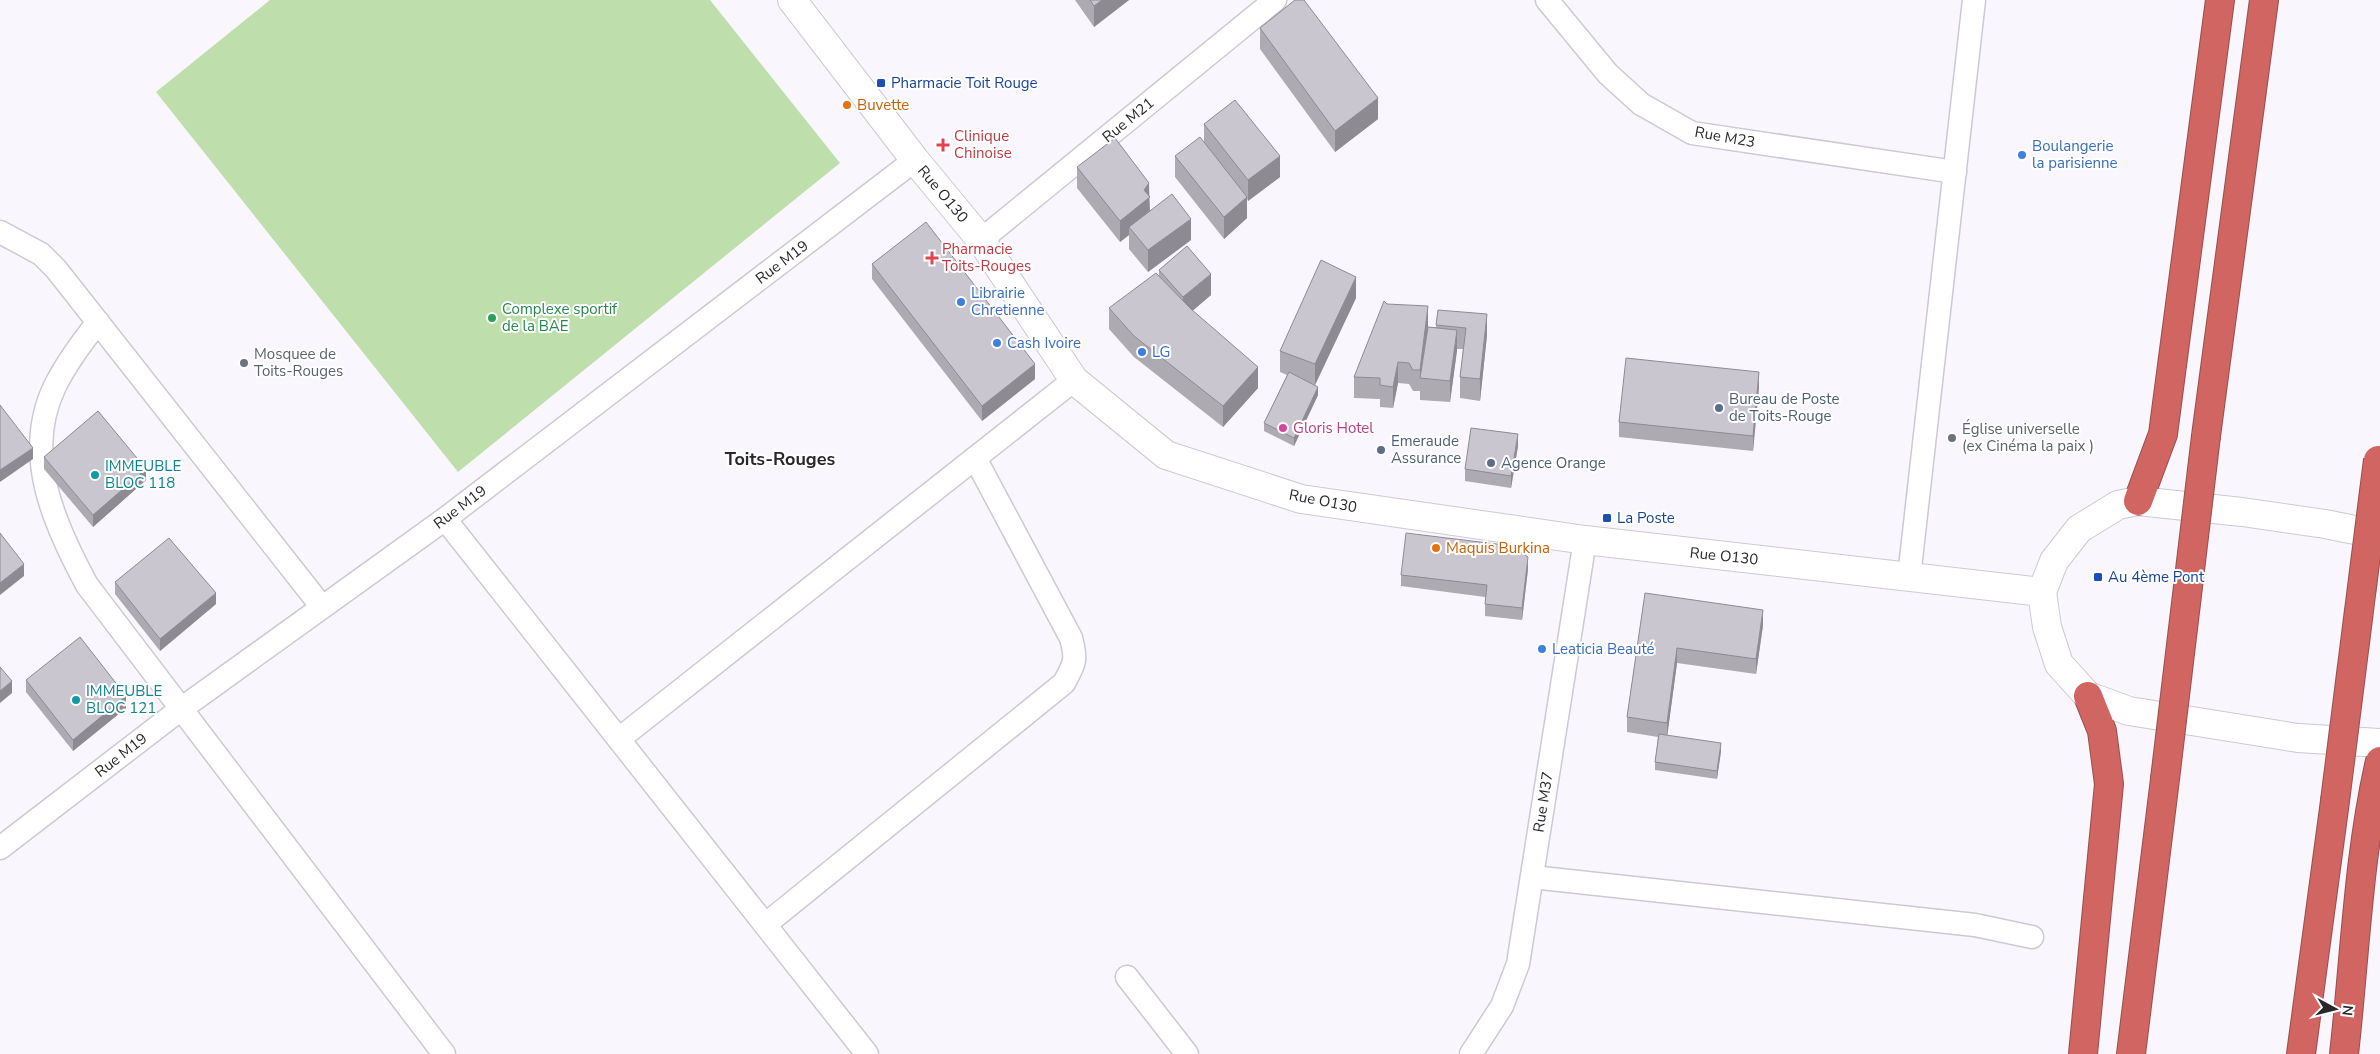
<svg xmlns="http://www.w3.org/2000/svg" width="2380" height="1054" font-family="'Nunito Sans',sans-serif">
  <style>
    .green { fill: #bedeac }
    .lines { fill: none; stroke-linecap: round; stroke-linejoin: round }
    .minor-casing { stroke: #cdc9d3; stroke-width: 25 }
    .tertiary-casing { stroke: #cdc9d3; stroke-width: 30 }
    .motorway-casing { stroke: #964f4e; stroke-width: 30 }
    .minor { stroke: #fff; stroke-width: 22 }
    .tertiary { stroke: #fff; stroke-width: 28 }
    .motorway { stroke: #d16561; stroke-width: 28 }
    .motorway-bridge-casing { stroke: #964f4e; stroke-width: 30; stroke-linecap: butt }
    .motorway-bridge { stroke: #d16561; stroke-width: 28 }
    .wall { fill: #aeaab2 }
    .shaded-wall { fill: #8d8b91 }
    .building { fill: #cac6cf; stroke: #8d8b91 }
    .transit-dot { fill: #1a4fb4; stroke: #fff; stroke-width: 2 }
    .food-dot { fill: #e8710a; stroke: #fff; stroke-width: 2 }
    .health-dot { fill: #e0444e; stroke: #fff; stroke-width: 2 }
    .shop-dot { fill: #3f7fe0; stroke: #fff; stroke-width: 2 }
    .leisure-dot { fill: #2e9e5b; stroke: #fff; stroke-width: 2 }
    .worship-dot { fill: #6b7280; stroke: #fff; stroke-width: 2 }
    .service-dot { fill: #5c6f8a; stroke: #fff; stroke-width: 2 }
    .hotel-dot { fill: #d1479c; stroke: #fff; stroke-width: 2 }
    .culture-dot { fill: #0f9aa8; stroke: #fff; stroke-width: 2 }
    .labels { text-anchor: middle; stroke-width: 4; stroke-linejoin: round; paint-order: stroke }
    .transit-label { font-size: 15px; fill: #164399; stroke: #fff; text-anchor: start }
    .food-label { font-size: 15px; fill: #c56008; stroke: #fff; text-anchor: start }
    .street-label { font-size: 15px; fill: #29272b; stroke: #fff }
    .health-label { font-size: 15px; fill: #be3a42; stroke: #fff; text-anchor: start }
    .shop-label { font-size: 15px; fill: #366cbe; stroke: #fff; text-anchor: start }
    .leisure-label { font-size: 15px; fill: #27864d; stroke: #fff; text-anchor: start }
    .worship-label { font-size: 15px; fill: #5b616d; stroke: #fff; text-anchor: start }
    .service-label { font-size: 15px; fill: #4e5e75; stroke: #fff; text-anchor: start }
    .hotel-label { font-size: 15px; fill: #b23c85; stroke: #fff; text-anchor: start }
    .culture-label { font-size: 15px; fill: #0d838f; stroke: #fff; text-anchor: start }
    .quarter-label { font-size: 18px; font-weight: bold; fill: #29272b; stroke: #fff }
  </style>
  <rect width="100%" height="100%" fill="#faf6fe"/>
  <polygon class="green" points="270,0 710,0 840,163 458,472 156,92"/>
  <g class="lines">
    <g class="minor-casing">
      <g id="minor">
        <polyline points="1547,0 1608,74 1641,104 1692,133 1955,172"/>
        <polyline points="0,232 41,254 56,269 322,607"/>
        <polyline points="981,240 1275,0"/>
        <path d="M 98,322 C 82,342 67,362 55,386 C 22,454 54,524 87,585 L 444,1054"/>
        <polyline points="445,519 867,1054"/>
        <polyline points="1909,577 1974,0"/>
        <polyline points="619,739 1074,380"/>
        <polyline points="0,848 181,709 445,519 915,160"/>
        <polyline points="1532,877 1975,925 2032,937"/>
        <path d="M 766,924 L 1064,683 C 1075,663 1077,660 1071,638 L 975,458"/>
        <polyline points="1127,977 1187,1054"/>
        <polyline points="1471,1054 1502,1006 1518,964 1585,540"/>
      </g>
    </g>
    <g class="tertiary-casing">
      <g id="tertiary">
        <polyline points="792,0 915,160 981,240 1074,380 1166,455 1301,499 1585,540 2042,592"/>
        <polyline points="2380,535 2325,524 2242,512 2138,501 2118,505 2079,529 2054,561 2042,592 2047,627 2059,664 2088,696 2129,711 2298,738 2380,743"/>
      </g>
    </g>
    <g class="motorway-casing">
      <g id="motorway">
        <polyline points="2206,436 2264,0"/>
        <polyline points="2138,501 2163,434 2220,0"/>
        <polyline points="2083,1054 2109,784 2102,731 2088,696"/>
        <polyline points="2131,1054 2165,779"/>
        <polyline points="2301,1054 2335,801"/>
        <path d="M 2344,1054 C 2355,957 2358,857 2380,761"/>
      </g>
    </g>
    <use href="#minor" class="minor"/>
    <use href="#tertiary" class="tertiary"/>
    <use href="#motorway" class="motorway"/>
    <g class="motorway-bridge-casing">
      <g id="motorway-bridge">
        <polyline points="2165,779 2206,436"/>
        <polyline points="2335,801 2378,460"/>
      </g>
    </g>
    <use href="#motorway-bridge" class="motorway-bridge"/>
  </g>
  <g class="wall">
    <polygon points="1075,0 1129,0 1094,27"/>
    <polygon points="1260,28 1378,119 1335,152 1260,49"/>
    <polygon points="1204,124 1280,177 1248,201 1247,199 1247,218 1224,239 1175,177 1175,156 1204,143"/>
    <polygon points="1077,167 1149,197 1150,211 1191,240 1148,272 1129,249 1129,235 1120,242 1077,188"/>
    <polygon points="872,264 1035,379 982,421 872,279"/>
    <polygon points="1159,270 1211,295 1192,311 1258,388 1223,427 1134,357 1109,329 1109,308 1159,276"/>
    <polygon points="1356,298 1315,385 1318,395 1294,446 1264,431 1264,423 1287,375 1280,372 1280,351"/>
    <polygon points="1387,304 1428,327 1436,327 1438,310 1487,335 1480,401 1460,398 1460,377 1463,349 1457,349 1450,402 1420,400 1420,389 1420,391 1413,391 1409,384 1398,383 1393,408 1380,407 1380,399 1354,398 1354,377"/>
    <polygon points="1759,387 1753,451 1619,437 1619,422"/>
    <polygon points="1518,446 1511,488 1465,481 1465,469"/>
    <polygon points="44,457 146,480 93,527 44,469"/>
    <polygon points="1528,569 1522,620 1485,616 1485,597 1401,586 1401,575"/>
    <polygon points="115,582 216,604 160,651 115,594"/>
    <polygon points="1645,593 1763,625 1756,674 1677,663 1667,735 1721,751 1717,779 1655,770 1655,762 1658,737 1627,732 1627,717"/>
    <polygon points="26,680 126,708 73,751 26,692"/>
  </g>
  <g class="shaded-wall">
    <polygon points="1102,0 1129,0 1094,27 1094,6"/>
    <polygon points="1378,98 1378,119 1335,152 1335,131"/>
    <polygon points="1280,156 1280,177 1248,201 1248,180"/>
    <polygon points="1149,183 1150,219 1129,227 1129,235 1120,242 1120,221"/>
    <polygon points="1247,197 1247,218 1224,239 1224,217"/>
    <polygon points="1191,219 1191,240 1148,272 1148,250"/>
    <polygon points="1211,274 1211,295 1183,319 1183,297"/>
    <polygon points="1356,277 1356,298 1315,385 1315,364"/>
    <polygon points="1428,306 1428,328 1420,378 1420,391 1420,370"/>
    <polygon points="1487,314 1487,335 1480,401 1480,379"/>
    <polygon points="1457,330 1457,351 1450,402 1450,381"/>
    <polygon points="1398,362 1398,383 1393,408 1393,387"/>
    <polygon points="1035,364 1035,379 982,421 982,406"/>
    <polygon points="1258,367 1258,388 1223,427 1223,406"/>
    <polygon points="1759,372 1759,387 1753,451 1753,436"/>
    <polygon points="1318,387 1318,395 1294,446 1294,438"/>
    <polygon points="1518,434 1518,446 1511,488 1511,476"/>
    <polygon points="33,448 33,459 0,482 0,470"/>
    <polygon points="146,469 146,480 93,527 93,515"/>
    <polygon points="1528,557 1528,569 1522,620 1522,608"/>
    <polygon points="24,564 24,576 0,595 0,583"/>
    <polygon points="216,593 216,604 160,651 160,639"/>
    <polygon points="1763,610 1763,625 1756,674 1756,659"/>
    <polygon points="1677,648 1677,663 1667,738 1667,723"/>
    <polygon points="12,681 12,693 0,703 0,691"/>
    <polygon points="126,696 126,708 73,751 73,740"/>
    <polygon points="1721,743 1721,751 1717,779 1717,771"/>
  </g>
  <g class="building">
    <polygon points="1090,0 1102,0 1094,6"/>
    <polygon points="1295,0 1304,0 1378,98 1335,131 1260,28"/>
    <polygon points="1235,100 1280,156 1248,180 1204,124"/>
    <polygon points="1200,137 1247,197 1224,217 1175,156"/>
    <polygon points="1115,138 1149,183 1144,190 1150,197 1120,221 1077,167"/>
    <polygon points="1172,194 1191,219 1148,250 1129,227"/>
    <polygon points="926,222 1035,364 982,406 872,264"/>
    <polygon points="1187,246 1211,274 1183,297 1159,270"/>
    <polygon points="1321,260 1356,277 1315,364 1280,351"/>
    <polygon points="1156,273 1191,309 1258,367 1223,406 1134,336 1109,308"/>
    <polygon points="1384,301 1387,304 1428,306 1420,370 1413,370 1409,363 1398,362 1393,387 1380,385 1380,378 1354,377"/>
    <polygon points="1438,310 1487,314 1480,379 1460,377 1466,328 1436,325"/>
    <polygon points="1428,327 1457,330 1450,381 1420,378"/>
    <polygon points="1626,358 1759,372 1753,436 1619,422"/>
    <polygon points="1289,372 1318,387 1294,438 1264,423"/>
    <polygon points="0,405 33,448 0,470"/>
    <polygon points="98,411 146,469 93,515 44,457"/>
    <polygon points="1471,428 1518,434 1511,476 1465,469"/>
    <polygon points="0,533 24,564 0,583"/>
    <polygon points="1406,533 1513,546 1528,557 1522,608 1485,604 1487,585 1401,575"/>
    <polygon points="169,538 216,593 160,639 115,582"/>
    <polygon points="1645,593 1763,610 1756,659 1677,648 1667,723 1627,717"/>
    <polygon points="80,637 126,696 73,740 26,680"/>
    <polygon points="0,667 12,681 0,691"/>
    <polygon points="1659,734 1721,743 1717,771 1655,762"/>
  </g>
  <g class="transit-dot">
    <rect x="876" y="78" width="10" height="10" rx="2.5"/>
    <rect x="1602" y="513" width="10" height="10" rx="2.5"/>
    <rect x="2093" y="572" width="10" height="10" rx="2.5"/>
  </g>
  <g class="food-dot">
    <circle cx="847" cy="105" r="5"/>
    <circle cx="1436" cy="548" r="5"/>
  </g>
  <g class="health-dot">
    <path d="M940.5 137.5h5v5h5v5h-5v5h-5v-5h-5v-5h5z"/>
    <path d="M929.5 250.5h5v5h5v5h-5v5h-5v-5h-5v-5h5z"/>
  </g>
  <g class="shop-dot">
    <circle cx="2022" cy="155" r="5"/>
    <circle cx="961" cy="302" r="5"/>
    <circle cx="997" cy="343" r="5"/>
    <circle cx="1142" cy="352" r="5"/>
    <circle cx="1542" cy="649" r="5"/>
  </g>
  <circle class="leisure-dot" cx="492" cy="318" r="5"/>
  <g class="worship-dot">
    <circle cx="244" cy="363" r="5"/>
    <circle cx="1952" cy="438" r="5"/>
  </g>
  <g class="service-dot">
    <circle cx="1719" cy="408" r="5"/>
    <circle cx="1381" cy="450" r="5"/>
    <circle cx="1491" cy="463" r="5"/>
  </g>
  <circle class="hotel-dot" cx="1283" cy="428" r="5"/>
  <g class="culture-dot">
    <circle cx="95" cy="475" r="5"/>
    <circle cx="76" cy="700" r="5"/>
  </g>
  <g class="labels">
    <g class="transit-label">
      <text x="891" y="88">Pharmacie Toit Rouge</text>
      <text x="1617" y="523">La Poste</text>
      <text x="2108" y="582">Au 4ème Pont</text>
    </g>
    <g class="food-label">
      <text x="857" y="110">Buvette</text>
      <text x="1446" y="553">Maquis Burkina</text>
    </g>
    <g class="street-label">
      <text transform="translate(1128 120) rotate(-39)" y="5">Rue M21</text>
      <text transform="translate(1725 137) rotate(10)" y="5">Rue M23</text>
      <text transform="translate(943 194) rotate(50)" y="5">Rue O130</text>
      <text transform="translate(782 262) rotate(-37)" y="5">Rue M19</text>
      <text transform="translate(1323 501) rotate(11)" y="5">Rue O130</text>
      <text transform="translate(460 507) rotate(-37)" y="5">Rue M19</text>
      <text transform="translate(1724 556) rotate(6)" y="5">Rue O130</text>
      <text transform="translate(121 755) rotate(-38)" y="5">Rue M19</text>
      <text transform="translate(1543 802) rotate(-81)" y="5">Rue M37</text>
    </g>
    <g class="health-label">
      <text x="954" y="141">Clinique<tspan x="954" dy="17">Chinoise</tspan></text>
      <text x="942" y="254">Pharmacie<tspan x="942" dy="17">Toits-Rouges</tspan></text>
    </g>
    <g class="shop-label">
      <text x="2032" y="151">Boulangerie<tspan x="2032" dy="17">la parisienne</tspan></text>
      <text x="971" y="298">Librairie<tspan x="971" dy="17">Chretienne</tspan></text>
      <text x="1007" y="348">Cash Ivoire</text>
      <text x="1152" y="357">LG</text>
      <text x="1552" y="654">Leaticia Beauté</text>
    </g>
    <g class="leisure-label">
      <text x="502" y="314">Complexe sportif<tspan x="502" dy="17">de la BAE</tspan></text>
    </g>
    <g class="worship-label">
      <text x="254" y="359">Mosquee de<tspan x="254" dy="17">Toits-Rouges</tspan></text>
      <text x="1962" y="434">Église universelle<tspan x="1962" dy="17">(ex Cinéma la paix )</tspan></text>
    </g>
    <g class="service-label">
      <text x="1729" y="404">Bureau de Poste<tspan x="1729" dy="17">de Toits-Rouge</tspan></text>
      <text x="1391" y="446">Emeraude<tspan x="1391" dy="17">Assurance</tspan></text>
      <text x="1501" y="468">Agence Orange</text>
    </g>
    <g class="hotel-label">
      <text x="1293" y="433">Gloris Hotel</text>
    </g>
    <g class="culture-label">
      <text x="105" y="471">IMMEUBLE<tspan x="105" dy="17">BLOC 118</tspan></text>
      <text x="86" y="696">IMMEUBLE<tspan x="86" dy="17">BLOC 121</tspan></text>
    </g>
    <g class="quarter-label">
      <text x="780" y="465">Toits-Rouges</text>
    </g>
  </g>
  <g transform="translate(2335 1009) rotate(97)" stroke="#ffffff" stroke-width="4" paint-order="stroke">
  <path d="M0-4L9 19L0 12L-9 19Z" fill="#29272b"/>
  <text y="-8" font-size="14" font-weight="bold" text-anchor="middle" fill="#29272b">N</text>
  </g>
</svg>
